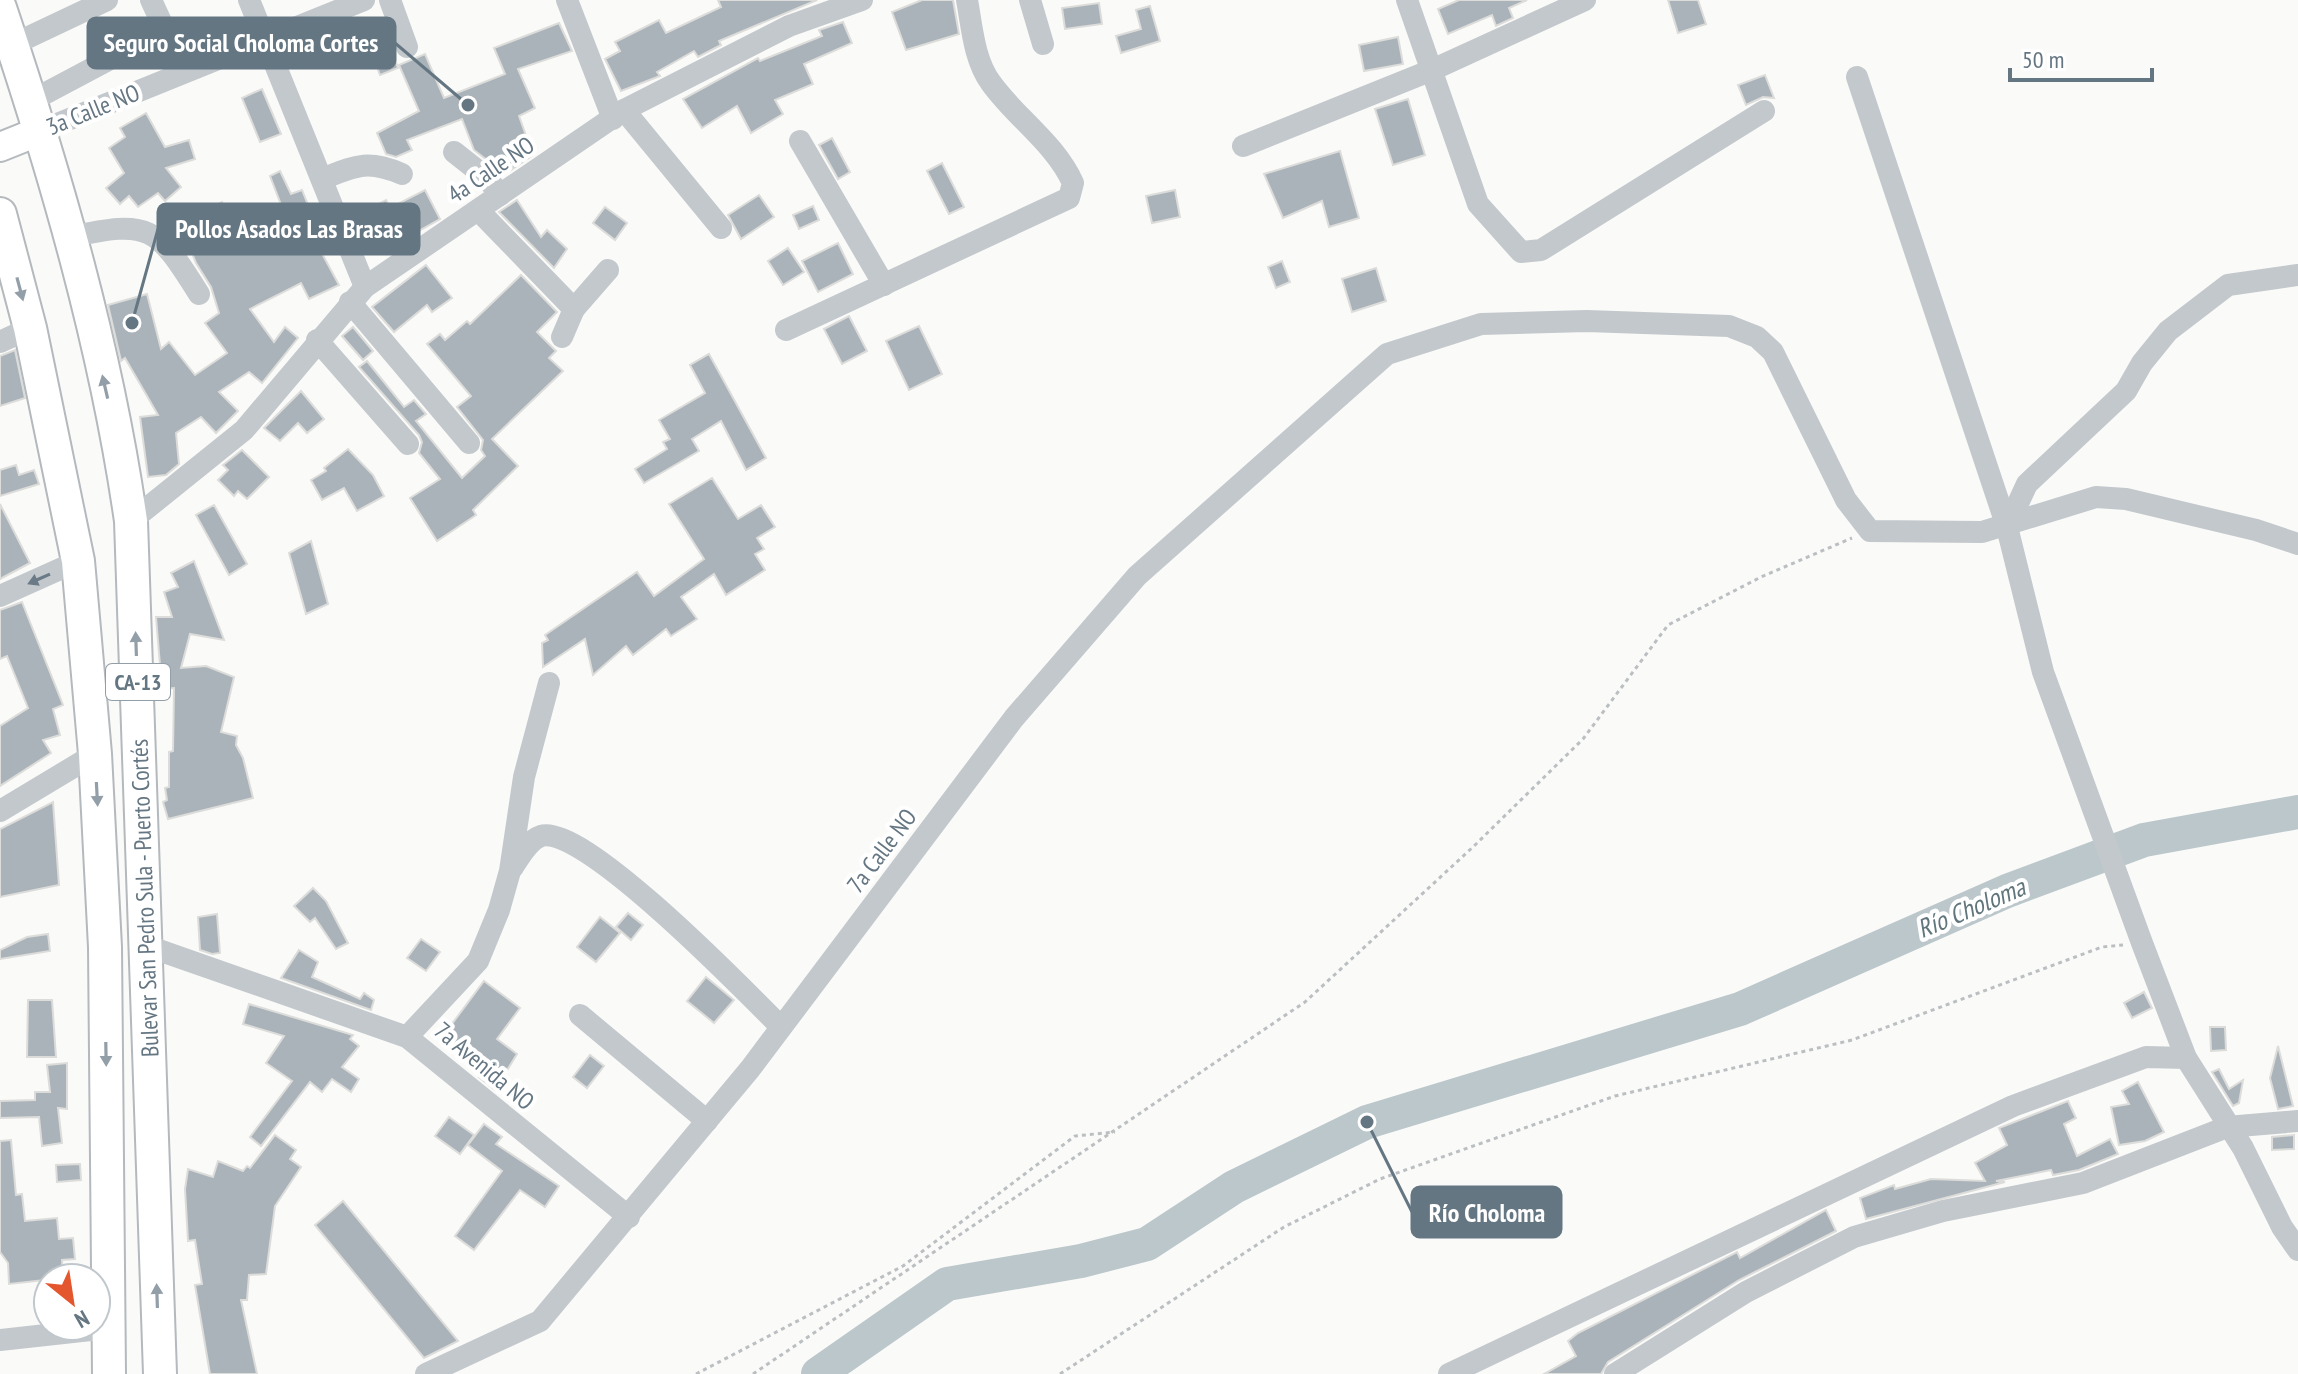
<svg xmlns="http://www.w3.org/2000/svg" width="2298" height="1374" font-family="'PT Sans Narrow',sans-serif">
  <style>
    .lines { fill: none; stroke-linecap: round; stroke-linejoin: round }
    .river { stroke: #bbc7cb; stroke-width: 34 }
    .building { fill: #aab3b9; stroke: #dcdcda; stroke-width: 2 }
    .major-casing { stroke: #b5babe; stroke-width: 32 }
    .highway-casing { stroke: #b4b9bd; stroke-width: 36 }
    .path { stroke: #bbbfc2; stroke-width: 3; stroke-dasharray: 4 4; stroke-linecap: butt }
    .minor { stroke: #c3c8cc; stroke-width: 22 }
    .major { stroke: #fff; stroke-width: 28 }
    .highway { stroke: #fff; stroke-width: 32 }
    .oneway { fill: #939fa8 }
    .oneway2 { fill: #6a7a87 }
    .labels { text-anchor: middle; stroke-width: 8; stroke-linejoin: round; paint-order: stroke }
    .shield { fill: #fff; stroke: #939fa8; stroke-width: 2 }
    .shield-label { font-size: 22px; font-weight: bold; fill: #657683 }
    .street-label { font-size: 24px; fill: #657683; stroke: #fff }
    .water-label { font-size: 26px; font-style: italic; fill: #60757c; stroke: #fff }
    .leader { fill: none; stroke: #657683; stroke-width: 3 }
    .callout-dot { fill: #657683; stroke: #fff; stroke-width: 3 }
    .callout { fill: #657683; stroke: #657683; stroke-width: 3 }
    .callout-label { font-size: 26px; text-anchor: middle; font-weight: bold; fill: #fff }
  </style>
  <rect width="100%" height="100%" fill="#fafaf8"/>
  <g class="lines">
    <polyline class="river" points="818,1374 947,1284 1081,1261 1147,1244 1234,1187 1367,1122 1740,1009 2007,891 2144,840 2298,812"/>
  </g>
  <g class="building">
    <polygon points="718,0 817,0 719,41 721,45 698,57 694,51 657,72 660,76 621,91 605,59 620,51 615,42 659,20 666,33 721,7"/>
    <polygon points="922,0 953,0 959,34 906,50 892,12"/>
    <polygon points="1459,0 1527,0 1509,8 1513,18 1496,26 1492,15 1448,34 1438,9"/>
    <polygon points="1668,0 1698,0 1706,24 1678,33"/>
    <polygon points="1099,3 1102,24 1065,29 1062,8"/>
    <polygon points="1150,6 1160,41 1121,53 1116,36 1141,29 1136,10"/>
    <polygon points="381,20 398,68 380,75 362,27"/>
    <polygon points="843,22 852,43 804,64 813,84 775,100 783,114 751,133 737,106 702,128 683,99 758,58 760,61 822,36 819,30"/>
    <polygon points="559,23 572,51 518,69 535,108 519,116 533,155 511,170 507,158 492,164 474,150 462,119 407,140 412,150 396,157 386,154 377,133 419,111 399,65 425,54 444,98 505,74 494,48"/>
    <polygon points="1398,37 1403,64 1364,71 1359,45"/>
    <polygon points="1765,75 1774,98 1763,97 1746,105 1738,85"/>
    <polygon points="262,89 281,134 260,142 242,98"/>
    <polygon points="1408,99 1425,155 1393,165 1375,109"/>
    <polygon points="146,113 165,147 189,140 195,159 166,168 181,187 165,201 158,193 138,207 129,196 120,204 106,188 124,173 109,148 125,137 120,128"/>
    <polygon points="832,138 850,172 838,179 819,145"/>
    <polygon points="1340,151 1359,218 1329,227 1322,201 1283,218 1264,174"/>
    <polygon points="942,163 964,207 949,214 927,171"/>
    <polygon points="280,171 291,194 302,190 308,205 298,209 339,285 309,299 301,283 250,309 274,342 285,327 298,338 262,383 249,372 219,392 238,411 216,433 201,417 176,433 179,464 166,475 148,477 140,417 158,415 125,358 121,361 108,305 147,294 161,349 169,342 195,375 227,353 205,323 219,313 211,287 196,263 179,222 222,202 244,251 290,228 270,176"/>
    <polygon points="425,190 440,219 379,253 358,215 386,200 390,208"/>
    <polygon points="1175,190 1180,217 1152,223 1146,196"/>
    <polygon points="759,195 774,217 741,239 728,215"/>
    <polygon points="517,200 541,237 547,230 567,249 554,268 499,212"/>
    <polygon points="813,206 819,220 799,229 793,215"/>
    <polygon points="605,207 627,223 615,240 593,223"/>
    <polygon points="838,243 853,274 818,292 802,261"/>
    <polygon points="788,248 804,272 783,285 768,261"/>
    <polygon points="1282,261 1290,282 1276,288 1268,267"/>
    <polygon points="426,265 452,298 432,312 427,305 394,332 372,307"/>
    <polygon points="1376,268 1386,301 1352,312 1342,279"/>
    <polygon points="521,275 557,312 537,332 556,351 549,358 563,371 492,439 518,466 473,510 476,515 437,541 410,498 440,479 419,453 422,442 419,435 359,367 367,361 404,407 414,400 426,414 416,421 462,478 485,456 481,450 483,440 457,407 471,396 427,344 440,334 445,340 467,321 470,324"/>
    <polygon points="849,316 867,351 842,364 824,329"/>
    <polygon points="919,326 942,374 909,390 886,341"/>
    <polygon points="353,327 373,351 363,360 342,336"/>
    <polygon points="15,350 25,398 0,406 0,356"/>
    <polygon points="709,354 766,458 746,470 721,421 692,439 699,451 644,483 635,469 667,449 663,442 670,439 659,420 705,393 690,365"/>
    <polygon points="301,391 324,419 307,433 298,423 280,441 264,428"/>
    <polygon points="348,449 373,475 384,496 357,511 344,488 322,500 311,480 326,471 324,468"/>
    <polygon points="242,450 269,477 247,499 238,491 234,496 218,480 228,470 223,465"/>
    <polygon points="16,465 19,475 34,470 39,484 0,496 0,470"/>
    <polygon points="712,478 738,519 761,505 775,527 757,538 764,549 755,554 765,570 726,595 714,574 681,597 697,619 671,636 666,629 633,655 626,646 593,675 585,639 543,667 542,643 548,640 545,635 637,572 654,596 704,559 669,504"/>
    <polygon points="0,504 30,563 0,579"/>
    <polygon points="214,505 247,564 229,575 196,515"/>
    <polygon points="311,541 328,604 306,614 289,553"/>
    <polygon points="194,561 224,640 190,634 181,668 206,666 234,677 221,732 237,736 236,745 243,758 253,798 168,819 163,802 167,800 165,788 169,787 169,752 173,751 174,688 162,689 156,617 172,617 164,592 178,587 171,573"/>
    <polygon points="22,602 63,705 53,709 60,735 43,740 51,753 0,786 0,726 28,708 7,656 0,659 0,610"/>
    <polygon points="53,802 59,885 0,897 0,829"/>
    <polygon points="313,888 326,901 348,943 336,949 315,918 310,922 294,906"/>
    <polygon points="628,913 643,925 631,940 616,927"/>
    <polygon points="217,914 220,953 212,954 200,950 198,917"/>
    <polygon points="600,917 620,933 596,962 577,947"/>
    <polygon points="48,934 50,951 0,959 0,950 27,937"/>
    <polygon points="421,939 440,952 426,971 407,958"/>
    <polygon points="299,950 318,962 312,977 360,999 364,993 374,1000 371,1010 281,978"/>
    <polygon points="706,977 734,1000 714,1023 687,1001"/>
    <polygon points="484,981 520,1008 497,1039 517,1054 495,1090 479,1077 483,1072 440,1040"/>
    <polygon points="2144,992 2152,1008 2132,1018 2124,1003"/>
    <polygon points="28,1000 52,1000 56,1057 27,1057"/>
    <polygon points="249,1004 353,1035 350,1039 359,1046 342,1067 359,1079 351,1092 332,1079 322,1092 310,1082 261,1146 250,1137 292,1081 266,1063 284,1036 243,1024"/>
    <polygon points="2210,1027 2225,1027 2226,1050 2211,1051"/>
    <polygon points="2278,1046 2293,1106 2278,1109 2270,1078"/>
    <polygon points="590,1055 604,1066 587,1088 573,1077"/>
    <polygon points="67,1063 67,1109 58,1108 62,1143 42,1146 39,1117 0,1118 0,1101 35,1100 35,1092 50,1092 47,1065"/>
    <polygon points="2219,1069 2229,1089 2243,1080 2239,1103 2233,1106 2212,1072"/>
    <polygon points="2138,1082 2164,1132 2145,1141 2119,1145 2111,1107 2129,1104 2122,1091"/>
    <polygon points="2068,1101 2076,1118 2064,1124 2077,1156 2110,1139 2118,1154 2079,1170 2053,1175 2051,1170 1996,1181 2005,1182 1866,1219 1860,1198 1894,1185 1895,1189 1931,1179 1985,1181 1975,1163 2007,1145 1999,1128"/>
    <polygon points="449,1117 474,1135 460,1154 435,1136"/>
    <polygon points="484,1124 502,1137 496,1144 559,1186 545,1207 520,1190 474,1250 455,1236 502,1171 468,1145"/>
    <polygon points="275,1135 296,1150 290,1159 301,1167 275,1206 266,1274 249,1275 247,1300 241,1300 257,1374 210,1374 195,1285 202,1284 195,1240 188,1241 185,1189 188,1169 213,1177 218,1161 243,1171 247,1166 250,1168"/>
    <polygon points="2294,1135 2294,1149 2272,1150 2272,1137"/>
    <polygon points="11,1140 16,1195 22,1194 25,1221 57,1218 59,1239 73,1238 75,1259 62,1260 63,1278 9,1284 8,1263 0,1252 0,1141"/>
    <polygon points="80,1164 81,1180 57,1182 56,1165"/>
    <polygon points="343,1201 458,1341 424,1358 315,1225"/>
    <polygon points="1826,1210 1836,1231 1739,1280 1608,1362 1601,1374 1544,1374 1576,1356 1568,1341 1578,1333 1737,1252 1740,1258"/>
  </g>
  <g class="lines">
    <g class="major-casing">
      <polyline id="major" points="0,147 40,131"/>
    </g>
    <g class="highway-casing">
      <g id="highway">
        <path d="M 0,8 C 56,175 106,347 131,521 L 160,1374"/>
        <polyline points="0,214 30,328 78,561 95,754 105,947 109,1374"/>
      </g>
    </g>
    <g class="path">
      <polyline points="696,1374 903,1266 1075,1136 1115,1132"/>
      <polyline points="753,1374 1305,1002 1473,847 1583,739 1668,625 1761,577 1852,538"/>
      <polyline points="1060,1374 1284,1227 1380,1179 1615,1096 1852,1040 2102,947 2123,945"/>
    </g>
    <g class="minor">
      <polyline points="249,0 365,287"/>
      <polyline points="390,0 407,47"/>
      <polyline points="567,0 613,119"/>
      <polyline points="1030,0 1043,44"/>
      <polyline points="1407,0 1478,204 1521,252 1541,250 1764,111"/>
      <polyline points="12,45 107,0"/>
      <polyline points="1857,77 2007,527 2043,672 2142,943 2186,1058 2243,1148 2282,1227 2298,1250"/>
      <polyline points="29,102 159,33 163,26 151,0"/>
      <polyline points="624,110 721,228"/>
      <polyline points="40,131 364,0"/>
      <polyline points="800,141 884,285"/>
      <polyline points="1243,146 1432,70 1585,0"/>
      <polyline points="454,152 487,178 500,195"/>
      <path d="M 322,179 C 355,166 367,159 402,174"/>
      <polyline points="478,210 574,309 562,337"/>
      <path d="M 71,237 C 150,219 157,227 199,294"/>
      <polyline points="350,302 469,443"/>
      <polyline points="574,309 608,270"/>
      <path d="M 786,330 L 1069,198 L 1073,183 C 1055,143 1016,118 991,83 C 974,60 972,27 967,0"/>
      <polyline points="317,340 408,444"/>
      <polyline points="0,342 30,328"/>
      <polyline points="131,521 244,430 365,287 624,110 789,26 862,0"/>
      <polyline points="2007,527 2027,484 2126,391 2142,363 2168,331 2228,285 2298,275"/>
      <polyline points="0,596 78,561"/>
      <polyline points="0,811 95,754"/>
      <path d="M 513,867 C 520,856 529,840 541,836 C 582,822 748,994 781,1027"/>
      <polyline points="147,946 407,1037 629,1217"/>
      <polyline points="580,1015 707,1121"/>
      <polyline points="407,1037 478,961 499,910 510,871 524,777 549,683"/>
      <polyline points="0,1340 109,1328"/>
      <polyline points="426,1374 540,1321 750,1069 1014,718 1137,576 1387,354 1481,324 1587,321 1729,326 1757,337 1773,352 1846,500 1870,531 1982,532 2096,497 2126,499 2256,530 2298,544"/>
      <polyline points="1449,1374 2013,1106 2146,1057 2186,1058"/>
      <polyline points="1615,1374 1746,1292 1854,1237 1943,1211 2083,1183 2227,1127 2298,1121"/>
    </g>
    <use href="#major" class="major"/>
    <use href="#highway" class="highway"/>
  </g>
  <defs><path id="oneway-solid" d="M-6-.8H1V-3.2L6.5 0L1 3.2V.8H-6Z" transform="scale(2)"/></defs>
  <g class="oneway">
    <use href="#oneway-solid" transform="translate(20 289) rotate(75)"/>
    <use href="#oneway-solid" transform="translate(105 387) rotate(-103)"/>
    <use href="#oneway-solid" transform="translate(136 644) rotate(-92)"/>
    <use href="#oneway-solid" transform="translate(97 794) rotate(87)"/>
    <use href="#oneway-solid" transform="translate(106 1054) rotate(89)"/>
    <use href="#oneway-solid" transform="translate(157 1296) rotate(-92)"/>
  </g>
  <use class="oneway2" href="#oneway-solid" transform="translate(39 579) rotate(156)"/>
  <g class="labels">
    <rect class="shield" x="106" y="664" width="64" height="36" rx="6"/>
    <g class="shield-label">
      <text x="138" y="690">CA-13</text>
    </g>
    <g class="street-label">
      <text transform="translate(93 110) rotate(-22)" y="8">3a Calle NO</text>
      <text transform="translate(491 170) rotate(-34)" y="8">4a Calle NO</text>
      <text transform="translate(882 851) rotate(-53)" y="8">7a Calle NO</text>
      <text transform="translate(145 898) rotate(-92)" y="8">Bulevar San Pedro Sula - Puerto Cortés</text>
      <text transform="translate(484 1066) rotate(40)" y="8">7a Avenida NO</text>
    </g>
    <g class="water-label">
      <text transform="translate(1971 908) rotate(-23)" y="9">Río Choloma</text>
    </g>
  </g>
  <path class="leader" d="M468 105L395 43M132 323L158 229M1367 1122L1412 1212"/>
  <g class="callout-dot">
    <circle cx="468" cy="105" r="8"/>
    <circle cx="132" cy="323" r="8"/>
    <circle cx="1367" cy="1122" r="8"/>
  </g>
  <g class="callout">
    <rect x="88" y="18" width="307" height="50" rx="8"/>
    <rect x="158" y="204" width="261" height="50" rx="8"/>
    <rect x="1412" y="1187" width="149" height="50" rx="8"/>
  </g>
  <g class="callout-label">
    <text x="241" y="52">Seguro Social Choloma Cortes</text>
    <text x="289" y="238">Pollos Asados Las Brasas</text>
    <text x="1487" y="1222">Río Choloma</text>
  </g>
  <g transform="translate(72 1302) rotate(150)"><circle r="38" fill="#ffffff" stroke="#c1c8cd" stroke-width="2"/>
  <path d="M0-6L14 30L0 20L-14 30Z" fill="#e4572e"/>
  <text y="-12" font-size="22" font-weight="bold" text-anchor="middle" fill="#657683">N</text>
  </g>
  <path d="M2010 68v12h142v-12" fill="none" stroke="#657683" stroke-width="4"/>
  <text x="2022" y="68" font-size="24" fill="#657683" stroke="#ffffff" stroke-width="6" paint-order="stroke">50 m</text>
</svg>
